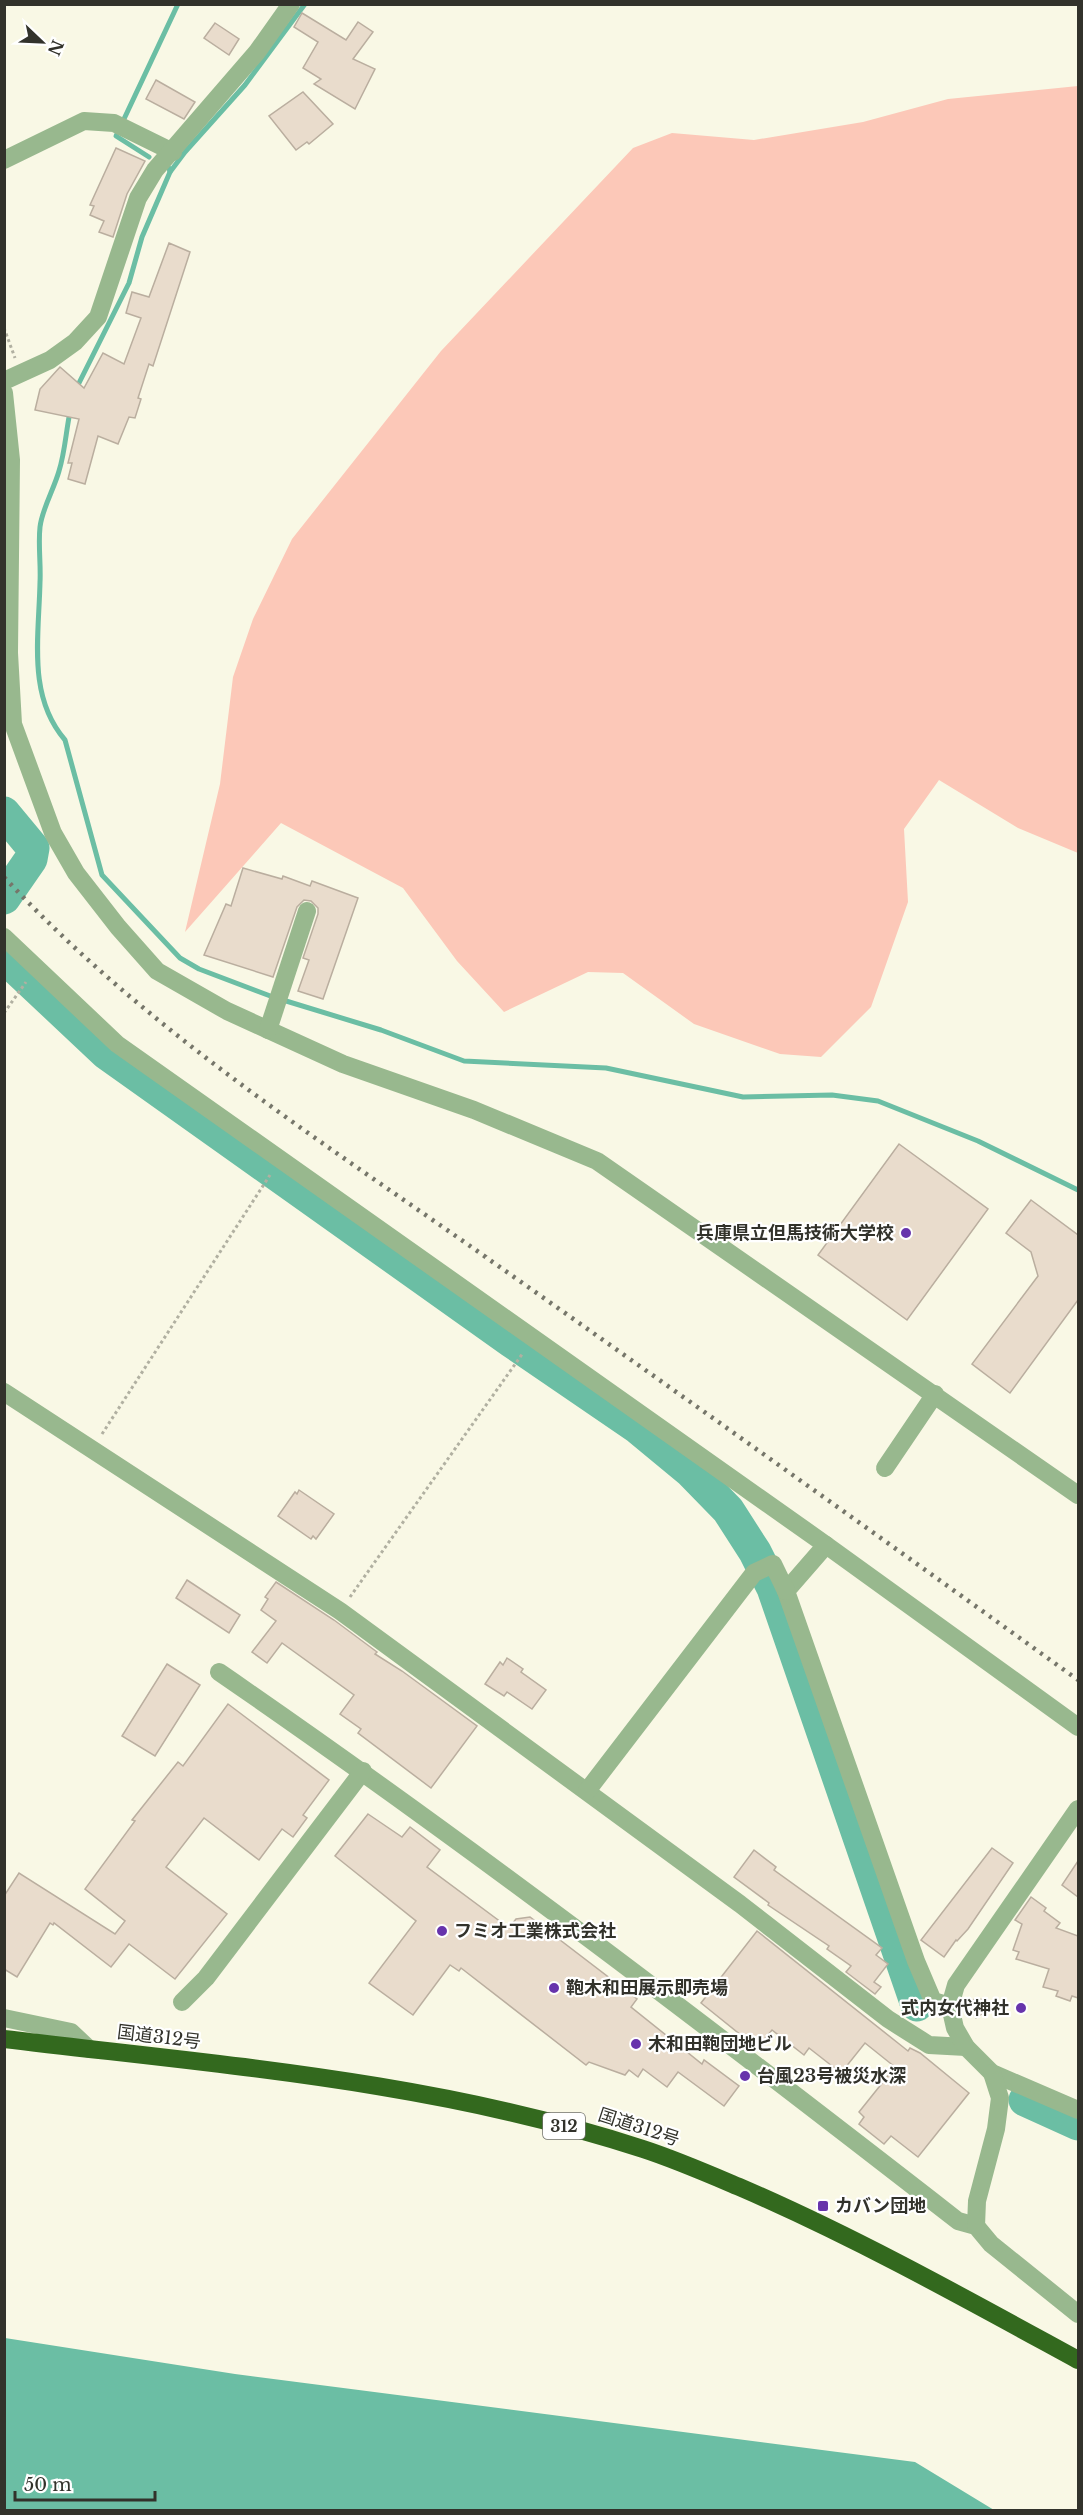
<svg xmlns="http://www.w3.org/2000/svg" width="1083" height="2515" font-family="'Libre Baskerville','Noto Sans JP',serif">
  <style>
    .green { fill: #fcc8b8 }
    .water { fill: #6bbea4 }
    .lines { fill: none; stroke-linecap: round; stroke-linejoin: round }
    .stream { stroke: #6bbea4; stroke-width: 5 }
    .river { stroke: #6bbea4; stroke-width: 33 }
    .building { fill: #e9dccc; stroke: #baae9f; stroke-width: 1.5 }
    .path { stroke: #b1b0a1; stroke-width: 3; stroke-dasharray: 3 3; stroke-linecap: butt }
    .minor { stroke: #98b88e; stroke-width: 18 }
    .highway { stroke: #33691e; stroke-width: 18 }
    .rail { stroke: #76766a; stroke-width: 4.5; stroke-dasharray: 3 6; stroke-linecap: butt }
    .poi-dot { fill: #6734ac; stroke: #fff; stroke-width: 2 }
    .labels { text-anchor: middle; stroke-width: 4.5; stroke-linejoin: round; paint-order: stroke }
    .shield { fill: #fff; stroke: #70706b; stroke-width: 1.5 }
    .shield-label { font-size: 16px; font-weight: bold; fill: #32322b }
    .poi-label { font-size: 18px; font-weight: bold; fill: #32322b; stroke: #fff; text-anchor: start }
    .street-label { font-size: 18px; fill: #32322b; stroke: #fff }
  </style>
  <rect width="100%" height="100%" fill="#f9f8e5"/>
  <polygon class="green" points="1078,86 1078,853 1018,828 939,780 904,829 908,902 871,1007 821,1057 780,1054 694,1024 623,973 588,972 504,1012 457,961 403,888 281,823 185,932 220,784 233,677 253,619 292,539 441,351 633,148 672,133 754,140 863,122 948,99"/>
  <polygon class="water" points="5,2338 235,2374 915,2462 994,2510 5,2510"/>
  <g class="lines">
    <g class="stream">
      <polyline points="149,157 116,136 178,4"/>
      <polyline points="170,172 185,152 245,85 305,4"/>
      <polyline points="76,389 129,283 142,237 170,172 169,168"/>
      <path d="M 70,412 C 66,431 65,452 59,471 C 54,489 42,509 40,527 C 38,545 41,564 40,582 C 39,636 27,696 65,740 L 102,875 L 180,958 L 199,969 L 273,997 L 381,1030 L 464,1061 L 606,1068 L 743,1097 L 832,1095 L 878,1101 L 978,1141 L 1078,1190"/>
    </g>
    <g class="river">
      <polyline points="4,813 33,848 31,859 4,898"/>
      <polyline points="4,957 106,1053 511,1341 638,1428 690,1471 728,1510 755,1552 773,1588 917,2005"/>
      <polyline points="1025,2100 1078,2124"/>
    </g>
  </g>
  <g class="building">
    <polygon points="302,13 346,40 358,22 373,32 353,59 375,69 355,109 314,84 321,79 303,68 318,42 294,27"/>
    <polygon points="215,23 239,39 229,55 204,38"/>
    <polygon points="156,80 195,102 184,119 146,99"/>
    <polygon points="303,92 333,124 309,144 307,142 296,150 269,116"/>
    <polygon points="116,148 145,161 127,194 113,237 99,232 104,221 90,215 94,206 90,205"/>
    <polygon points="169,243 190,252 153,366 149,364 138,398 141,399 135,418 129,417 118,444 98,436 85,484 68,479 72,463 68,463 79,419 35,410 40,389 60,367 84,388 103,353 124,364 141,318 126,313 132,292 149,297"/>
    <polygon points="243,868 282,879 283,876 310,886 312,881 358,898 323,999 298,991 309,960 303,958 318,914 318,908 311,901 304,900 297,907 273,977 204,955 226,904 231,906"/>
    <polygon points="899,1144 988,1209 907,1320 818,1255"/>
    <polygon points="1031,1200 1078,1235 1078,1300 1010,1393 972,1364 1038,1276 1031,1252 1006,1233"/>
    <polygon points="299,1490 334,1514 316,1539 313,1536 311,1539 278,1516 295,1492 297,1494"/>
    <polygon points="187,1580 240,1615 229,1633 176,1598"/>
    <polygon points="276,1582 334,1620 377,1652 375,1654 402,1671 477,1726 431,1788 358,1733 361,1729 340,1714 354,1695 282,1643 267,1663 252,1652 276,1621 261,1610 268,1599 265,1597"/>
    <polygon points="507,1658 523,1669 521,1672 546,1690 532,1709 507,1692 504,1696 485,1684 500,1662 503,1665"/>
    <polygon points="167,1664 200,1685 155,1756 122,1736"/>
    <polygon points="228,1704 329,1780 303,1815 307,1818 293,1837 282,1829 259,1860 204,1818 166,1867 227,1914 175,1979 129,1944 111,1967 54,1923 53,1925 50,1923 17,1977 4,1969 4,1896 19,1873 115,1934 125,1921 85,1889 135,1821 132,1820 178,1762 183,1766"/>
    <polygon points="368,1814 402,1837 410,1827 440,1850 427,1867 509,1928 516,1919 530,1917 637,1999 631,2007 702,2064 704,2060 739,2086 724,2106 678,2072 667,2087 643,2069 638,2077 629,2070 625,2075 589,2062 586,2065 461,1968 459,1971 450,1965 413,2015 369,1983 416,1921 335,1856"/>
    <polygon points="992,1848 1013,1863 968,1929 957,1941 956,1940 944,1957 921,1940"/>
    <polygon points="754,1850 776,1867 774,1870 882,1948 876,1955 888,1964 874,1982 881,1987 875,1994 846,1972 851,1966 827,1949 829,1946 768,1905 769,1903 734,1877"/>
    <polygon points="1078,1861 1078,1897 1062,1885"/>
    <polygon points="1031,1897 1046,1908 1044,1911 1060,1923 1056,1928 1078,1936 1078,1998 1072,1996 1070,2001 1056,1996 1058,1991 1043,1987 1049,1969 1016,1959 1019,1952 1013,1950 1022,1924 1015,1920"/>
    <polygon points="757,1931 908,2051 910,2048 920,2053 969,2093 918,2157 891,2136 884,2144 859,2124 864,2117 859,2112 895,2067 865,2043 841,2073 809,2048 804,2055 772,2030 757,2048 701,2003"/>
    <polygon points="976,1998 983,2000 989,2009 976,2018 967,2004"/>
  </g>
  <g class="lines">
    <g class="path">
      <polyline points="4,328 15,358"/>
      <polyline points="4,1013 26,982"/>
      <polyline points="102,1434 270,1175"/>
      <polyline points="350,1597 523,1353"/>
    </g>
    <g class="minor">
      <polyline points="4,160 84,121 114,123 173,152"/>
      <polyline points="4,381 50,360 75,342 98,317 138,198 155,170 257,52 291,4"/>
      <polyline points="4,393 11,460 9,653 13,724 53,833 76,873 118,927 157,971 227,1011 343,1064 474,1110 597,1161 1078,1495"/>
      <polyline points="4,937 117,1044 826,1545 1078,1727"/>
      <polyline points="268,1030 307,911"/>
      <polyline points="4,1392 340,1611 740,1904 888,2019 929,2045 966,2047"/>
      <polyline points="885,1468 935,1394"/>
      <polyline points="826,1545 786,1591 916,1961 933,2001 950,2006"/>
      <path d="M 219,1672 C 472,1846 716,2033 958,2221 L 976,2226 L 991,2244 L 1078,2314"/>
      <polyline points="587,1791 754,1573 773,1564 786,1591"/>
      <polyline points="1078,1809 956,1985 950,2006 955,2028 966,2047 992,2073 1078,2110"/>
      <polyline points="182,2002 206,1978 363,1771"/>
      <polyline points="4,2018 71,2032 89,2049"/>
      <polyline points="976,2226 977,2201 996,2129 1000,2098 992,2073"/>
    </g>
    <path class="highway" d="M 4,2039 C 219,2065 437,2081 643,2149 C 677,2160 711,2175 744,2189 C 859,2239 968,2300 1078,2360"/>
    <path class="rail" d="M 4,877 C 143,1027 315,1137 480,1253 C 680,1394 880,1537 1078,1680"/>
  </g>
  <g class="poi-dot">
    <circle cx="906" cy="1233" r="6"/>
    <circle cx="442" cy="1931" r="6"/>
    <circle cx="554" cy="1988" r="6"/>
    <circle cx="1021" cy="2008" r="6"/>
    <circle cx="636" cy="2044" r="6"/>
    <circle cx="745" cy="2076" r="6"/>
    <rect x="817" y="2200" width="12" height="12" rx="3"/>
  </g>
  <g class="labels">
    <rect class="shield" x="543" y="2113" width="42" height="26" rx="4.5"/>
    <g class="shield-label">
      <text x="564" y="2132">312</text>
    </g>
    <g class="poi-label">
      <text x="894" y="1239" text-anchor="end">兵庫県立但馬技術大学校</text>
      <text x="454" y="1937">フミオ工業株式会社</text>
      <text x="566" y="1994">鞄木和田展示即売場</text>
      <text x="1009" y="2014" text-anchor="end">式内女代神社</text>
      <text x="648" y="2050">木和田鞄団地ビル</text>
      <text x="757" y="2082">台風23号被災水深</text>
      <text x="835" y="2212">カバン団地</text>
    </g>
    <g class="street-label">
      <text transform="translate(159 2037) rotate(7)" y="6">国道312号</text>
      <text transform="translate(639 2127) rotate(18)" y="6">国道312号</text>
    </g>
  </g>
  <rect width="1083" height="2515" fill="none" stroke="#32322b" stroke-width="12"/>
  <g transform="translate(42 42) rotate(113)" stroke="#ffffff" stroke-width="4.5" paint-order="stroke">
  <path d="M0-4.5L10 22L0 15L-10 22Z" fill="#32322b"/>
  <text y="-9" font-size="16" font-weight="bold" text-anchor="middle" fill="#32322b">N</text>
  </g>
  <path d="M15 2491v9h140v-9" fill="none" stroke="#32322b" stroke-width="3"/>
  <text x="24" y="2491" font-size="18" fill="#32322b" stroke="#ffffff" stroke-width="4.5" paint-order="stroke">50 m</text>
</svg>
